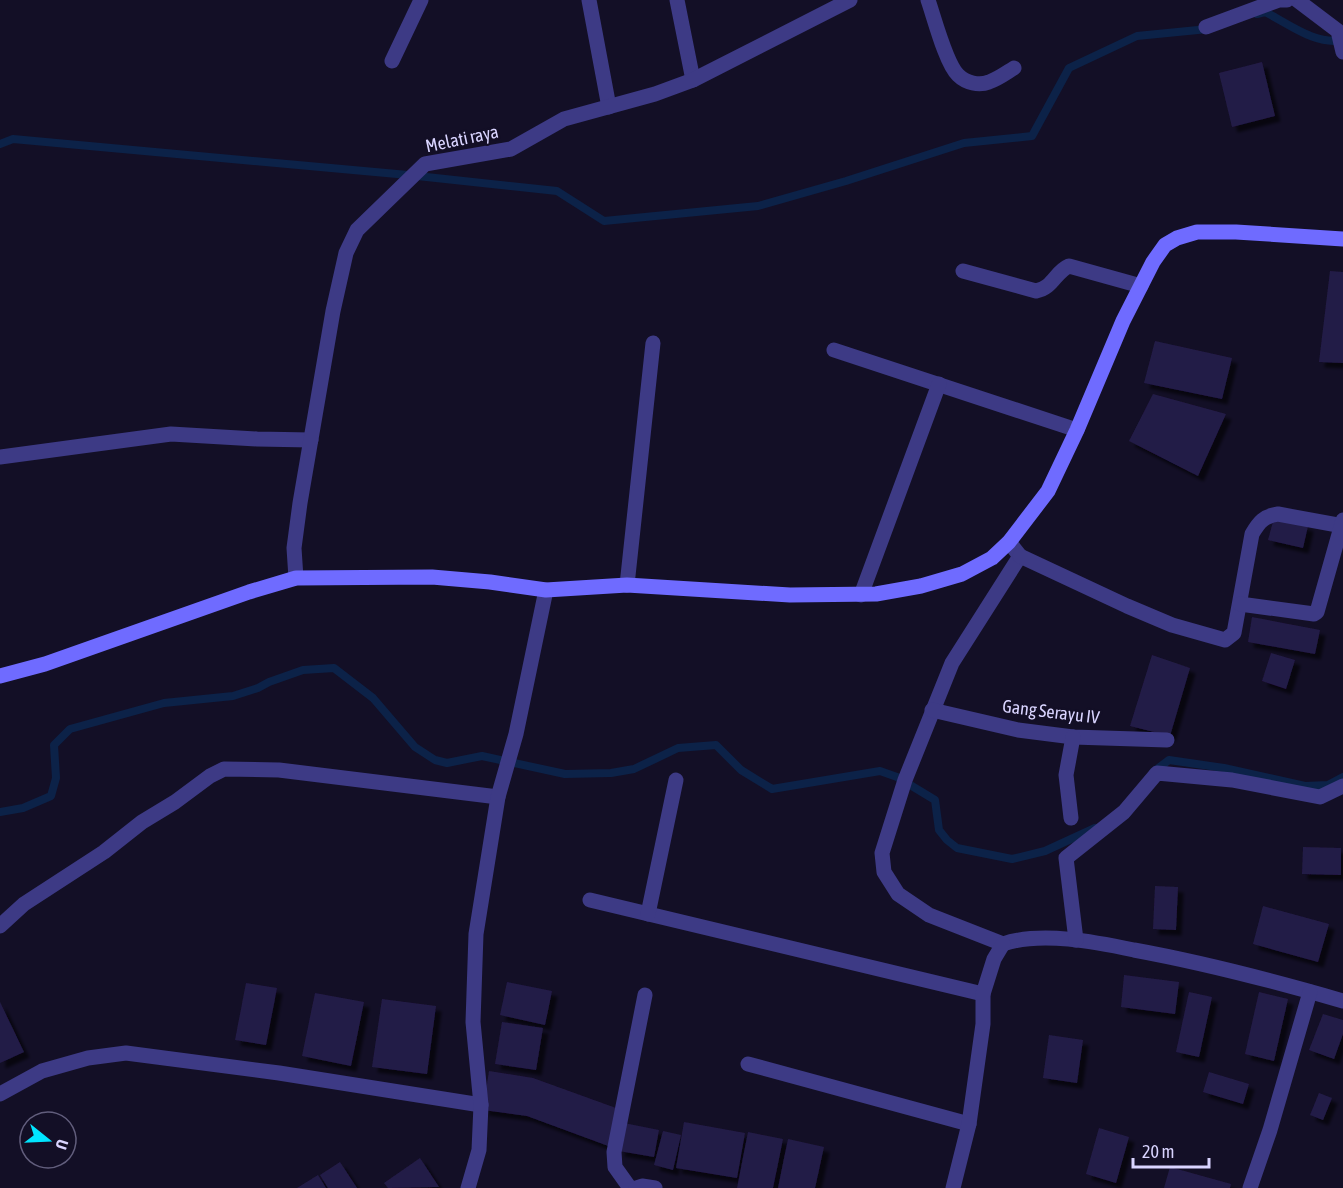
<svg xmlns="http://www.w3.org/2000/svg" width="1343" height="1188" font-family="'Asap Condensed',sans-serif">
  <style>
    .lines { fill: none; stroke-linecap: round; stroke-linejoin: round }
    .stream { stroke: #0c2248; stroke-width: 8 }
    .building { fill: #241b47; filter: url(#shadow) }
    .street { stroke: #3d3a85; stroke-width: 15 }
    .secondary { stroke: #6f6bff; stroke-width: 15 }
    .labels { text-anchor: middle; stroke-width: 4.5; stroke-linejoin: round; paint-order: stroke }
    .street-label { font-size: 18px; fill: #d9d4ff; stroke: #130f26 }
  </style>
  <defs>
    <filter id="shadow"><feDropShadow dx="5.5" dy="5.5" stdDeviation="1.5" flood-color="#0009"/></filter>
  </defs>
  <rect width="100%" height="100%" fill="#130f26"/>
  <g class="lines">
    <g class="stream">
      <path d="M 1257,14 L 1265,12 C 1289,24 1316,46 1343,40"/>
      <polyline points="0,144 13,139 408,175 557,191 604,221 758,206 846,181 964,143 1032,136 1069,68 1137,36 1208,29"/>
      <polyline points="1153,772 1169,760 1224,768 1305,786 1328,785 1343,777"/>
      <polyline points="0,812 23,808 51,796 56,778 54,745 70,729 164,703 233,696 258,688 269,682 303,670 334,668 373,698 415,747 435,760 447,763 482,756 565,774 611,773 634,769 678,748 716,745 741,770 772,789 880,771 897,777 935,800 939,830 947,840 957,848 1012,859 1045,851 1095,828"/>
    </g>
  </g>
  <g class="building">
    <polygon points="1262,62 1275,116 1232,127 1219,73"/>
    <polygon points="1330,271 1343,272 1343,363 1319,362"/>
    <polygon points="1155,341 1232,358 1222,399 1144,383"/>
    <polygon points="1153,394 1226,414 1198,476 1129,441"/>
    <polygon points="1274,518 1308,526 1303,548 1268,540"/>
    <polygon points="1252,617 1320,630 1315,654 1248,642"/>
    <polygon points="1271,653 1295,660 1286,689 1262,681"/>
    <polygon points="1152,655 1190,668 1170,736 1130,726"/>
    <polygon points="1303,847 1341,848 1341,875 1302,874"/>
    <polygon points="1155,886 1178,887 1176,930 1153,929"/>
    <polygon points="1263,906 1329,924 1318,962 1253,944"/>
    <polygon points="1124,975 1179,982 1175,1014 1121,1007"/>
    <polygon points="507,982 552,991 545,1025 500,1015"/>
    <polygon points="246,983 277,988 266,1045 235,1040"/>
    <polygon points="1189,992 1212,997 1199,1057 1176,1052"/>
    <polygon points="1259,992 1288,999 1274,1061 1245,1054"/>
    <polygon points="315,993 364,1002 351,1066 302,1056"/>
    <polygon points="382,999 436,1006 427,1074 372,1067"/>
    <polygon points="0,1002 24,1052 0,1063"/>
    <polygon points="1323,1014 1343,1020 1343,1034 1334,1059 1309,1050"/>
    <polygon points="502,1022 543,1028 536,1070 495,1064"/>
    <polygon points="1049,1035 1083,1040 1077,1083 1043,1078"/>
    <polygon points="489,1071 533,1078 616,1108 611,1147 527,1116 483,1110"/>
    <polygon points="1209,1072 1249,1084 1243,1104 1203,1092"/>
    <polygon points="1319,1093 1332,1098 1323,1120 1310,1115"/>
    <polygon points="684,1122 745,1133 737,1178 676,1168"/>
    <polygon points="624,1123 659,1130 654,1157 619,1151"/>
    <polygon points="1099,1128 1129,1137 1116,1183 1086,1174"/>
    <polygon points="663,1131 681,1135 673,1170 654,1165"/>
    <polygon points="748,1132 783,1139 773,1188 737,1188"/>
    <polygon points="788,1139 824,1147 815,1188 778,1188"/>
    <polygon points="420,1158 439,1187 388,1188 384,1183"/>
    <polygon points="340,1162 357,1188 328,1188 320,1175"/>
    <polygon points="1170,1167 1231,1184 1230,1188 1164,1188"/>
    <polygon points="318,1175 326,1188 297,1188"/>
  </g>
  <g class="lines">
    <g class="street">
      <polyline points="589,0 609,107"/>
      <polyline points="677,0 693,80"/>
      <path d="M 928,0 C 934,17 946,64 958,75 C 966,83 979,86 989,82 C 998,79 1006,73 1014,68"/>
      <polyline points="1297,0 1338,31 1343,52"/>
      <polyline points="1206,27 1279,0 1287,0"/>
      <polyline points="392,61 421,0"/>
      <path d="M 963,271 L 1036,291 C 1053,288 1055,272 1069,266 L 1141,286"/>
      <polyline points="834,350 1077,430"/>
      <polyline points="0,457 171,434 257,439 311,440"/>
      <path d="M 1009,542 L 1020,556 L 952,663 L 905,780 L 882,853 L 884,872 L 898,894 L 929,915 L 1003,944 C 1041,931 1096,942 1134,950 C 1205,963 1274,981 1343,1001"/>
      <path d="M 1020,556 L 1127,606 L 1172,625 L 1225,640 L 1234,633 L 1252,534 C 1259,522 1264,516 1278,514 L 1343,526"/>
      <polyline points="296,578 294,548 300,503 333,311 346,253 357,230 425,164 511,149 564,119 655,94 693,80 850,0"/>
      <polyline points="627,585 653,343"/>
      <polyline points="861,595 939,384"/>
      <polyline points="1240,604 1314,614 1317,612 1343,520"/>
      <polyline points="932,710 1018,730 1073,737 1167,740"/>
      <polyline points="1071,818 1066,775 1073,737"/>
      <polyline points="590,900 983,994"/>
      <polyline points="648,914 676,780"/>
      <polyline points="0,926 24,904 104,852 142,822 175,802 210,776 224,769 279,770 498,797"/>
      <polyline points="1076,940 1066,858 1124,812 1157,773 1232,780 1320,797 1343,786"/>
      <polyline points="748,1064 969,1124"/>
      <polyline points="0,1094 42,1071 88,1058 126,1053 279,1073 481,1105"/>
      <polyline points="468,1188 479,1150 481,1105 473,1022 476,934 498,797 516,734 546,590"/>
      <polyline points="630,1188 615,1167 614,1152 645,995"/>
      <polyline points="636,1188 642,1186 655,1188"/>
      <polyline points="953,1188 969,1124 983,1024 983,994 994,959 1003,944"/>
      <polyline points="1250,1188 1270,1130 1310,992"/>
    </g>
    <polyline class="secondary" points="0,676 45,664 249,592 296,578 432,577 490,582 546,590 627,585 790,595 876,594 921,586 962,574 992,558 1009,542 1048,491 1077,430 1123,321 1153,262 1165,245 1177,238 1197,232 1236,232 1343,239"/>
  </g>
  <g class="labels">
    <g class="street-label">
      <text transform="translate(462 139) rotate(-12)" y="6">Melati raya</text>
      <text transform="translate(1051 712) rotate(7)" y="6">Gang Serayu IV</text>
    </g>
  </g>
  <g transform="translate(48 1140) rotate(108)"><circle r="28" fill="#130f26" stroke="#625e7d" stroke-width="1.5"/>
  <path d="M0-4.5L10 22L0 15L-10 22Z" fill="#00e5ff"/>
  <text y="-9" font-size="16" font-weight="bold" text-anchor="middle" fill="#d9d4ff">U</text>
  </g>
  <path d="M1133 1158v9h76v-9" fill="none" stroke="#d9d4ff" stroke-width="3"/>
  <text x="1142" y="1158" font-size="18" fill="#d9d4ff" stroke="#130f26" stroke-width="4.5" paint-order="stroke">20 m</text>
</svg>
